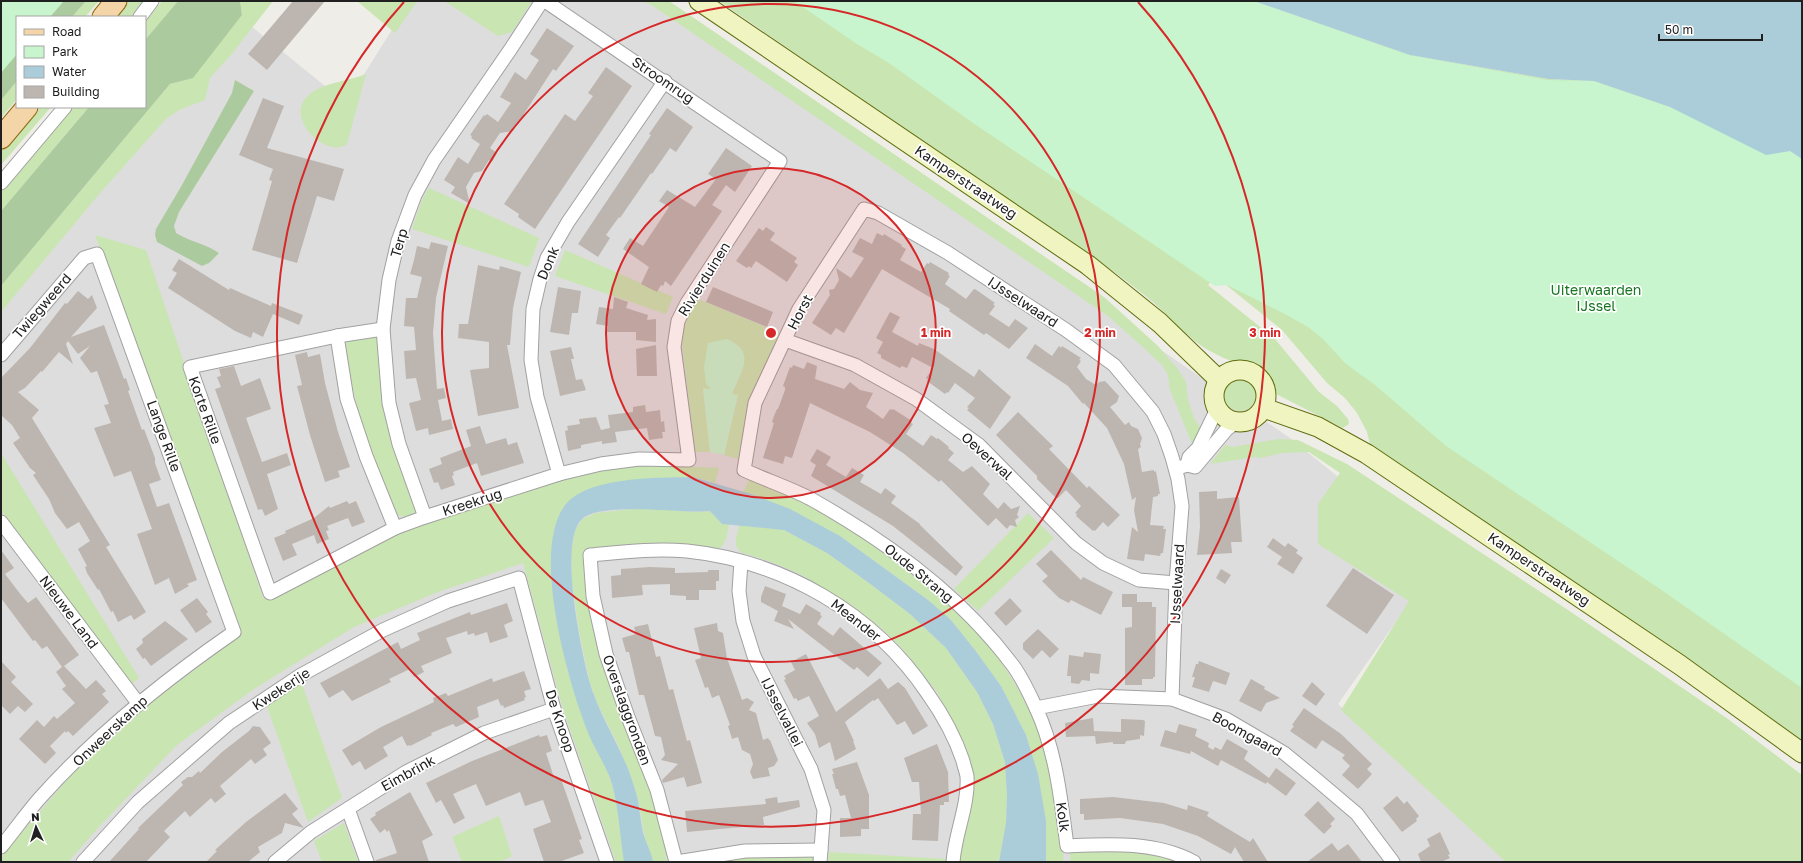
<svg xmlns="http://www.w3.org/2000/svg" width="1803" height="863" font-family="'Golos Text',sans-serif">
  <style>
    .residential { fill: #dedddd }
    .grass { fill: #c9e5b2 }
    .forest { fill: #abcb9f }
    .park { fill: #c8f5cd }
    .water { fill: #abcdd9 }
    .building { fill: #bdb6b0 }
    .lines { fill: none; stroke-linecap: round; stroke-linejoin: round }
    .street-casing { stroke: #a1a1a1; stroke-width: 15 }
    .secondary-casing { stroke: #616e0f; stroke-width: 21 }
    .primary-casing { stroke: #8e660e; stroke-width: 23 }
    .street { stroke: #fff; stroke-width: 13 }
    .secondary { stroke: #f0f4c0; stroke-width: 19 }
    .primary { stroke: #f4d5a7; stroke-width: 21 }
    .ring { fill: none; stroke: #d62828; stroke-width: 2 }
    .labels { text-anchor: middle; stroke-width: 3.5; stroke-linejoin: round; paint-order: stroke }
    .street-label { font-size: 14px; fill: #202020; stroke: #fff }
    .park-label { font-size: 14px; fill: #167520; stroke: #fff }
    .centre { fill: #d62828; stroke: #fff; stroke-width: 2 }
    .ring-label { font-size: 12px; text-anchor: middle; font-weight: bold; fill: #d62828; stroke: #fff; stroke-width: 3.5; stroke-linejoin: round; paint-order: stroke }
  </style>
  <rect width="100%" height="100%" fill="#efede7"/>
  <polygon class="residential" points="410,1 649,1 1290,438 1342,480 1412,599 1338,704 1512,862 1,862 1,298 246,22 346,103"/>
  <g class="grass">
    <polygon points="86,1 99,1 85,17 72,17"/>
    <polygon points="126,1 145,1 131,17 112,17"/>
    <polygon points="162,1 178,1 145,40 145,22"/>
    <polygon points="240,1 273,1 231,55 210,78 205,100 179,110 166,119 101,192 1,312 1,286 170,84 193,77 242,15"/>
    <polygon points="357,1 420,1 416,3 395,33"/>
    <polygon points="444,1 532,1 512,32 498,36"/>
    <polygon points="640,1 669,1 1104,297 1158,346 1177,368 1186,382 1188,400 1194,418 1202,430 1193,446 1170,390 1168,375 1162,365 1146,350 1108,316 650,4"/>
    <path d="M 719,1 L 1254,1 L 1410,55 L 1549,79 L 1594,81 L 1670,107 L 1802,159 L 1802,744 L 1371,448 L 1367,432 L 1357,413 L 1345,398 L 1327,383 L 1282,330 L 1215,276 L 1208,285 L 1275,339 L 1319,392 L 1337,406 L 1348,419 L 1349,424 L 1343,428 L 1274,393 C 1270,369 1258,364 1236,362 C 1228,361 1216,354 1208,350 C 1187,337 1171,319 1153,302 C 1141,292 1129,283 1117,274 Z"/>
    <path d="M 366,74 L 347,144 C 327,160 281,116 310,94 C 325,82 349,81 366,74 Z"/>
    <polygon points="17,81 17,99 1,118 1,100"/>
    <polygon points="35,107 51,107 1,165 1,147"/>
    <polygon points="71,107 89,107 1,211 1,191"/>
    <polygon points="429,188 539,238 529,267 412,229 422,200"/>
    <polygon points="95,235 146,250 263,598 419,519 533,485 639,464 719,468 715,484 710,481 693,477 555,526 551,566 555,611 568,672 612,784 620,821 624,862 616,862 563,709 523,563 438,592 354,627 254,689 177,745 98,828 68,862 1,862 1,858 6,851 72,774 147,706 240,635"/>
    <polygon points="565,250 673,297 666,314 555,276"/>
    <path d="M 698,299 L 780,333 L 759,384 L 738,459 L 724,455 L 738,395 L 732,394 C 741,371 757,352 727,339 L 710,389 L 703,389 L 710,452 L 695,452 L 681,337 L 688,313 Z"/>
    <path d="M 374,334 L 378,337 L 417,507 L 416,511 L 409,517 L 400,516 L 396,513 C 376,467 358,420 349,371 C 347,361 343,350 347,340 Z"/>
    <circle cx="1240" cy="395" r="16"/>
    <polygon points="1278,439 1298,440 1347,464 1568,610 1728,719 1802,775 1802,862 1506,862 1341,710 1409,601 1318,544 1318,504 1340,473 1309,452 1282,453 1260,458 1255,457 1210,464 1225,445 1233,447"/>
    <polygon points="1,453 139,678 131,684 1,510"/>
    <path d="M 750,478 C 796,495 832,516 872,543 C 937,587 993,636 1028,708 C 1032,716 1037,724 1040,732 C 1053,770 1056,811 1061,851 L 1064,852 L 1063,862 L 1046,862 L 1045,821 L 1038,774 L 1026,735 L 1001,686 L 975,650 L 950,619 L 928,600 L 840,536 L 743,492 Z"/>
    <path d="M 640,508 L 699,512 L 711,511 L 722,524 L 729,524 C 727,533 727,542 720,548 L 651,543 L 624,545 L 584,551 L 614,696 L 650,789 L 668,855 L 665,855 L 667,862 L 653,862 L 645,839 L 638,799 L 630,774 L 618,745 L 597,703 L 589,679 L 579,631 L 572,582 L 571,552 L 575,531 L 582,519 L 596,513 Z"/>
    <polygon points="1028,513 1054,538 978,611 954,589"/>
    <polygon points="739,525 784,530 827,553 869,583 910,614 946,648 977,692 993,724 1005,762 1007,795 1006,824 999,862 959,862 964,834 961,739 937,692 900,646 881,628 853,606 800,574 774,563 740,552 736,546 736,539"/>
    <polygon points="302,684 342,798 308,822 266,704"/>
    <polygon points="499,816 512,856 499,862 462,862 452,837"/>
    <polygon points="344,823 358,862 322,862 314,841"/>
    <polygon points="1139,850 1184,862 1070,862 1070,851"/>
    <polygon points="829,852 946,859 946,862 828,862"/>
    <polygon points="812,855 815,862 693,862 726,856"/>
  </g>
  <g class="forest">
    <polygon points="1,1 86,1 72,17 17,17 17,81 1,100"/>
    <polygon points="178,1 240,1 242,15 193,78 170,84 1,286 1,211 89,107 145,107 145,40"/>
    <path d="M 235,80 L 254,91 L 179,212 L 174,226 L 176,233 C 191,242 206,244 219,253 L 209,263 L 202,266 L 157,242 L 155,235 L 156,229 L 182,185 L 232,93 Z"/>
  </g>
  <g class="park">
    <polygon points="1,1 64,1 50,17 17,17 17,54 1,73"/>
    <polygon points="794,1 1254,1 1409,55 1548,80 1594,81 1670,107 1723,121 1802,149 1802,688 1660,589 1446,446 1375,385 1345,363 1323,339 1308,327 1285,314 1227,285 1215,286 973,123 889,63 857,44"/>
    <path d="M 727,339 C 757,352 741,371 732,394 L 738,395 L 724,455 L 710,452 L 703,388 L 710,389 L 710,388 L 706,384 L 704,367 L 708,343 Z"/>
  </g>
  <g class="water">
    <polygon points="1254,1 1802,1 1802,159 1790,151 1766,155 1670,107 1594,81 1549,79 1410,55"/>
    <path d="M 693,477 L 751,494 L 790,509 L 840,536 L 928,600 L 950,619 L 975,650 L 1001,686 L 1026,735 L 1038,774 L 1046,821 L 1046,862 L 999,862 L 1006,823 L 1007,795 L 1005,762 L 993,724 L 977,692 L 946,648 L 910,614 L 869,583 L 827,553 L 784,530 L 722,524 L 710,511 C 682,514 602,501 582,519 C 558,541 581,650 589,680 C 598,713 618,742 630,774 C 633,783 636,792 638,800 C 640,813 641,827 645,839 C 648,847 652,854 653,862 L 624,862 C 620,836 619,810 612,784 C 607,767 596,752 589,735 C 569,686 529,549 566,504 C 590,476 659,478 693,477 Z"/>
  </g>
  <g class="building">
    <polygon points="293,1 325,1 267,70 248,54"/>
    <polygon points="547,28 574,46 556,71 553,69 513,131 500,133 490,148 497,153 492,162 489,160 482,171 474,173 466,187 470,204 451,193 455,187 444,180 458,157 468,164 480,144 471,138 472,136 470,135 484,115 485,116 487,114 498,122 511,103 500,97 515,72 526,80 539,60 530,54"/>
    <polygon points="606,67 632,86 535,229 518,217 519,214 504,204 565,114 575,121 593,96 588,93"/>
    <polygon points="263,98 284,106 267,148 344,169 334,201 317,196 297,263 252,250 272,181 269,180 273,169 239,155"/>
    <polygon points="667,108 693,127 676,152 670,148 652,174 651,173 620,218 619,217 606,235 610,238 598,257 578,244 651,135 649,134"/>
    <polygon points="726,148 752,166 735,192 726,185 712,205 722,211 671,286 665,281 663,286 661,285 657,292 641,284 649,267 623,249 630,238 643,246 669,207 659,201 667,190 695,207 716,179 708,174"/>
    <polygon points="766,227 775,233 770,240 797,258 794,262 798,265 787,282 756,261 751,268 749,266 747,268 736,261 759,228 763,231"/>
    <polygon points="877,233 883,236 884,234 902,245 901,246 906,249 900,260 921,272 927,263 929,264 930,262 949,273 948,275 950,276 945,284 966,299 973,290 975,289 995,303 993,304 995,306 989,314 1009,327 1015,319 1028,328 1009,349 986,333 984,335 949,311 950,309 882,269 844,333 836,328 831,335 812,323 830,295 829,290 834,289 839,280 836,268 851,278 864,258 852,252 860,238 872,244"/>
    <polygon points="431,242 448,246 436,298 433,333 437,389 444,388 446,398 438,400 442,421 451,419 453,429 429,435 428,428 416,431 409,403 421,400 416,378 406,379 404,351 416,350 414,327 404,326 406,298 417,298 422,277 410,274 414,260 417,246 429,249"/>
    <polygon points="179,259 229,290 230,288 271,306 272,303 303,315 299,325 273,314 263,337 253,332 251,338 235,331 168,288 177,273 172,270"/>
    <polygon points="478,265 499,270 500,266 521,272 513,308 510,345 507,345 519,408 478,416 470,370 489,368 489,342 458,338 459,324 468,324"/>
    <polygon points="558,287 581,291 578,313 572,313 569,335 550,332"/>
    <polygon points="713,287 773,312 767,327 706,302"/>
    <polygon points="78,291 88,299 92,295 97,308 71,337 104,325 124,379 126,378 130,390 128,391 142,430 144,429 155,458 155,463 161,480 149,484 157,507 169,503 197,580 187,584 189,586 175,594 169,578 155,585 137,534 152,529 131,471 114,477 94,428 111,423 104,405 109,404 97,371 91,373 80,358 90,346 78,354 68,341 66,344 73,364 59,352 42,372 41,371 25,388 18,392 39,410 32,418 110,545 106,547 146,612 134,620 131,615 118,622 113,611 111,612 99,589 98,590 87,573 85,567 87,566 78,549 90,541 79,522 67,529 55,513 49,499 33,475 36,473 30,468 13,443 20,438 12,425 1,415 1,378 30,348 65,303 67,304"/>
    <polygon points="614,297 628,302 626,308 648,315 647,320 656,319 656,342 636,340 636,332 607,332 608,326 596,324 599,307 613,309"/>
    <polygon points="890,312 900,317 892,332 918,346 919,343 934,349 974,377 979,369 1011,397 990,429 967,410 969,408 967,407 975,398 955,383 948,393 947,392 945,394 927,381 928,379 926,378 933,368 912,357 907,368 902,366 900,368 881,358 881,355 877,353 883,342 876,338"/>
    <polygon points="1035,344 1052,356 1059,346 1061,348 1062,346 1081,358 1079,360 1081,361 1077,367 1086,379 1096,385 1099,382 1105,381 1119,396 1117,402 1110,407 1125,425 1129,422 1131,426 1138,429 1142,438 1140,444 1141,447 1138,449 1142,472 1154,470 1154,472 1156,471 1160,494 1158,494 1158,496 1153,497 1150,525 1164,526 1163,529 1166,529 1163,553 1161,553 1160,556 1145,554 1144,561 1127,559 1132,527 1138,532 1134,510 1136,497 1132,500 1124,464 1107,428 1084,403 1083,404 1068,386 1026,358"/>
    <polygon points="656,345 657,376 637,376 636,349"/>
    <polygon points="571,347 574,359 571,359 576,380 582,379 586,390 560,396 550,351"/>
    <polygon points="307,352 308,357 320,354 325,383 338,432 350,467 338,471 340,477 325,482 310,435 297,386 302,385 295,355"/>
    <polygon points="807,362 817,366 815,379 844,389 850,382 860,390 873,393 866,407 883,419 890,409 892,410 893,409 912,421 911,423 913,424 906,434 923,446 931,435 937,439 938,438 949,447 948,448 954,453 948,460 963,472 972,466 990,484 983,494 998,509 1004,502 1011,509 1020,506 1017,515 1019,517 1015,520 1017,527 1010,525 1007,529 996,518 988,526 941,480 939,482 903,453 870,432 810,403 792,458 785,456 783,464 763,458 774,423 772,422 774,416 777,409 778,409 785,390 785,387 783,386 790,367 792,368 793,365 804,369"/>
    <polygon points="234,366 241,386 260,378 271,409 246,418 262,462 287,453 291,465 267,474 278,509 265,516 262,509 258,510 215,389 221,387 217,377 221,376 219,369"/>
    <polygon points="645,405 646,412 660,410 661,422 664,421 665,432 662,432 663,438 649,440 647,428 615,432 617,442 602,444 602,441 581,445 581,448 568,451 565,431 568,430 567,426 580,424 579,419 596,417 601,430 610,428 608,415 633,412 633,407"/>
    <polygon points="1018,412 1053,446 1049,449 1087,488 1089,486 1120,515 1108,527 1103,522 1095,531 1094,530 1093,531 1076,516 1077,514 1075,513 1081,506 1066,490 1058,498 1056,498 1037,479 1037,476 996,435"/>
    <polygon points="480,426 486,444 506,438 508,445 517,442 524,463 481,476 477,463 453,472 454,475 452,476 455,485 441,490 438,482 434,483 429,469 442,464 440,458 471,446 466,430"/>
    <polygon points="817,449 831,457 826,465 846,477 852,468 864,475 860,482 881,494 885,488 896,496 891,503 920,524 920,525 963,567 956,576 893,526 811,476 816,465 810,461"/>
    <polygon points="1217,491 1217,499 1239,497 1242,542 1231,542 1232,553 1197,555 1200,527 1199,492"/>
    <polygon points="347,501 349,504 356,501 365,522 352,527 348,518 327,526 329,530 326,531 329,539 317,544 314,535 292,544 297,555 283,561 274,538 286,533 285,531 314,518 329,506 330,508"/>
    <polygon points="1273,538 1285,547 1288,543 1298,550 1296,553 1303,558 1293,574 1277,564 1282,557 1267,547"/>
    <polygon points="1,550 14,568 5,574 21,595 28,603 36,597 79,655 64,666 86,689 96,680 106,691 102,694 109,702 73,736 68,731 66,733 65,731 50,746 56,753 45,764 19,739 37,720 44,727 54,716 57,719 75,703 62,689 66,686 56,672 62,667 47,646 42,649 35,640 33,641 1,598"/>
    <polygon points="1051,550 1081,580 1083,577 1113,592 1101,615 1071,600 1069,603 1059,598 1042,581 1048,576 1036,564"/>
    <polygon points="650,567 675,568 675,573 708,572 708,570 719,570 719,581 716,581 716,590 699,590 699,600 686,600 686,596 670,595 670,584 642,585 643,595 612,598 611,576 621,575 621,569"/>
    <polygon points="1353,568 1394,595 1367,634 1326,606"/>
    <polygon points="1221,569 1231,575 1225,584 1216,578"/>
    <polygon points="765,586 786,594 782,606 800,614 806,604 821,613 820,615 822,616 817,624 833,636 840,627 882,663 868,677 857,667 854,670 788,619 794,629 774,621 778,611 761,602 761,597"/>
    <polygon points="1122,594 1137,594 1137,602 1152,602 1152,607 1156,607 1155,677 1153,677 1153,679 1142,679 1142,685 1125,685 1125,628 1132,627 1132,607 1122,607"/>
    <polygon points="197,598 208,612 206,614 212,622 196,633 180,610"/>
    <polygon points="1010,598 1022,611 1006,626 994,613"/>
    <polygon points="507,603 513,621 504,625 508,637 490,643 487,632 475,636 474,633 468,635 467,631 446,638 452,653 421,666 424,672 414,677 410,669 389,679 391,682 352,701 343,690 329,698 320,683 398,642 401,649 420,640 417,633 470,612 471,615"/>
    <polygon points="165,621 188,639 151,666 145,658 143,659 136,649 143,643 142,639"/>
    <polygon points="717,623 718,631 723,633 727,658 742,700 747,698 754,702 749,710 756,713 763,740 768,738 769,740 770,740 778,760 774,766 768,768 770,776 753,779 750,772 753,764 750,754 742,750 738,737 732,739 728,726 730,725 719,695 712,698 708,687 705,688 695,660 701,658 694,628"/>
    <polygon points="648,624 656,657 660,656 669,690 673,689 687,741 690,740 702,783 687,787 684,777 663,783 662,780 678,764 661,760 665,755 661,737 655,736 644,695 639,695 629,652 626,652 622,638 636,634 634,627"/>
    <polygon points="1038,629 1059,649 1050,658 1042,650 1033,659 1023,649 1023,643"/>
    <polygon points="1084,652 1101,654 1099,674 1090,673 1090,681 1082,680 1079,684 1071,683 1071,676 1067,676 1069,655 1083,657"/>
    <polygon points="806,654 836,712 880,678 888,689 898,682 905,688 928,726 913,735 905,721 897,725 878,698 874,701 873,700 845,722 854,741 853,741 856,749 835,761 830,742 819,748 815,734 807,723 819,716 809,696 798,701 796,698 794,699 784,680 786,679 784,676 795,670 791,662"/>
    <polygon points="1,661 16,677 11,682 33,704 25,712 18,706 10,714 1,705"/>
    <polygon points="1199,661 1230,673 1226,685 1213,681 1209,692 1192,687 1195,677 1192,677 1196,664 1198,664"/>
    <polygon points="524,671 531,689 524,691 526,697 524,698 525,700 504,708 503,705 501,706 498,699 477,707 479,717 456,727 453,724 431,733 432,735 410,746 410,745 407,746 402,736 383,747 388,756 365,770 360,761 352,766 342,750 381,727 434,702 433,698 446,693 448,696 492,678 493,682"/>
    <polygon points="1251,679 1265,687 1264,689 1280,698 1266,703 1261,712 1239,701"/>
    <polygon points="1312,682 1325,694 1316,706 1302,696"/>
    <polygon points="1304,708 1341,734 1372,764 1367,769 1372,774 1358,789 1342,775 1350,766 1342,758 1345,755 1322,740 1316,749 1290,731 1294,726 1292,725"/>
    <polygon points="1093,718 1094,731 1121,732 1121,719 1143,720 1145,721 1144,736 1140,735 1140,739 1126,741 1125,744 1113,744 1113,742 1096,744 1095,736 1066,737 1065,723"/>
    <polygon points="1179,724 1197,729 1195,736 1209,743 1208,747 1213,750 1215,747 1221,750 1227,739 1248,751 1244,759 1269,778 1276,768 1296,783 1286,796 1267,782 1266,784 1221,760 1218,766 1191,751 1190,754 1160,746 1165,730 1176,733"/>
    <polygon points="253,726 260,727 271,743 263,749 267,755 255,764 251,759 220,786 226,794 215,803 211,798 190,817 185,811 164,831 170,837 146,862 109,862 139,829 138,828 183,785 181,782 188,777 192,777 199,771 200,773 222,752 249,731"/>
    <polygon points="539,735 540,737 547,735 552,751 546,753 550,765 554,778 558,777 559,780 561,779 582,839 579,840 584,853 559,862 544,862 533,829 551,822 543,800 525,806 520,792 486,806 476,784 453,794 465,818 454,824 441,800 436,803 426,783 472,761"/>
    <polygon points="937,744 948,772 949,802 944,802 944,805 940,805 938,841 912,840 913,814 921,814 919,782 912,782 904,758"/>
    <polygon points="857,762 869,795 869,829 861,829 861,836 840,837 840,818 851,818 845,795 840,796 838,789 836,789 832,774 834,774 832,769"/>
    <polygon points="410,792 433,835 422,841 429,862 376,862 376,860 397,853 389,830 387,832 385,829 380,833 370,819 376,815 375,813"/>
    <polygon points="285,793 298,809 292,814 304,828 285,823 282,833 258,847 260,852 248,862 206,862 217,851 215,850 246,822"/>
    <polygon points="1397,796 1404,804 1407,801 1419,816 1416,819 1417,821 1402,832 1383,808"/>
    <polygon points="777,797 778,803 799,800 800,807 763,817 764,825 687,832 685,811 766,804 765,799"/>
    <polygon points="1113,797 1164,803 1187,810 1188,805 1209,812 1207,816 1225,827 1250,842 1253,838 1268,862 1244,862 1235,847 1231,854 1198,836 1163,824 1120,818 1084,820 1084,814 1080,814 1080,799"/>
    <polygon points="1318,801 1335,819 1330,824 1332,826 1324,834 1304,815"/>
    <polygon points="1440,832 1450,854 1448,855 1450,858 1441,862 1421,862 1418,854 1430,846 1427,839"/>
    <polygon points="1332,843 1338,851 1348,844 1362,862 1307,862"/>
  </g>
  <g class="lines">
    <g class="street-casing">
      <g id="street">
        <polyline points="140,17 152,1"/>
        <polyline points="1,183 65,107"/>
        <polyline points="383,329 337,336 190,367 270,593 395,528 425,517 559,474 601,464 639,459 689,460 674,347 678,321 687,303 780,161 545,1"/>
        <polyline points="337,336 347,399 366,456 395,528"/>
        <polyline points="785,340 855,365 916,399 979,445 1076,543 1103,563 1139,580 1176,583"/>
        <path d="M 1,355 L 84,258 L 97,254 L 234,632 C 163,681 96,735 39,799 C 26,814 14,831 1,847"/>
        <polyline points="1187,465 1189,457 1198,448 1217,409"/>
        <polyline points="1176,469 1187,465 1195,467 1227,429 1236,422"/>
        <polyline points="559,474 537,397 531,360 533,309 540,279 547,258 568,222 665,81"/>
        <polyline points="425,517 399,444 389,403 383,329 389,280 398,241 415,195 434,160 510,50 542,1"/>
        <polyline points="1,522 138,703"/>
        <polyline points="741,562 739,591 743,621 754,656 811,769 824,810 820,862"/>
        <path d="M 1172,699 L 1176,583 L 1182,506 L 1178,479 L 1172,457 L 1164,434 L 1153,412 L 1114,365 L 1066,330 L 948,253 L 878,213 L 864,209 L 799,309 L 755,403 L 744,470 C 766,480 790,488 811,499 C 886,541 959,594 1011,663 C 1021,675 1029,693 1036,708 C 1056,751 1061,800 1067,846 C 1109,844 1155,841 1194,862"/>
        <polyline points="1036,708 1098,696 1172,699 1226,719 1284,753 1317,780 1357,814 1393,862"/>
        <polyline points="348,809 367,862"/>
        <polyline points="83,862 138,802 229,723 301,675 383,630 448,601 519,578 554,709 607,862"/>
        <polyline points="275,862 311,832 406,772 484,733 554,709"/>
        <path d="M 676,862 L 657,790 L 628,717 L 606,654 L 593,596 L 590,555 C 622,552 655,548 687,551 C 783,561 874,613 928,694 C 943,715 955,737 963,761 C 964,766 966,771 967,776 C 969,805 955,833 953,862"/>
        <polyline points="677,862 745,851 821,850"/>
      </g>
    </g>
    <g class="secondary-casing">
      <g id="secondary">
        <polyline points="699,1 1088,265 1160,323 1219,380"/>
        <circle cx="1240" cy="396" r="26"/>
        <polyline points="1264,408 1318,427 1367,454 1680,665 1802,753"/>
      </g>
    </g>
    <g class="primary-casing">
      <g id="primary">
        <polyline points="103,17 116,1"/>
        <polyline points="1,138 27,107"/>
      </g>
    </g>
    <use href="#street" class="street"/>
    <use href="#secondary" class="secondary"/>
    <use href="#primary" class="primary"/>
  </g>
  <circle cx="771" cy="333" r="165" fill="#d62828" fill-opacity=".12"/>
  <g class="ring">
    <circle cx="771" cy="333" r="165"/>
    <circle cx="771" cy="333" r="329"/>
    <path d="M1138 2A494 494 0 1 1 404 2"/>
  </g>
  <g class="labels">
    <g class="street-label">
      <text transform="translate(663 80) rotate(34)" y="5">Stroomrug</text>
      <text transform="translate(966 182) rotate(34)" y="5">Kamperstraatweg</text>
      <text transform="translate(399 243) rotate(-74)" y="5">Terp</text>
      <text transform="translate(548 263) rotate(-67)" y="5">Donk</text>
      <text transform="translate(704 279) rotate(-58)" y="5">Rivierduinen</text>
      <text transform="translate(1023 302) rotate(33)" y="5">IJsselwaard</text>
      <text transform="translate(42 306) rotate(-49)" y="5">Twiegweerd</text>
      <text transform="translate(800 312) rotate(-62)" y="5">Horst</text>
      <text transform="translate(205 410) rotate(70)" y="5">Korte Rille</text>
      <text transform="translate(164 436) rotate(70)" y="5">Lange Rille</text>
      <text transform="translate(987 456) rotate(42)" y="5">Oeverwal</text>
      <text transform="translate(472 502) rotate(-18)" y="5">Kreekrug</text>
      <text transform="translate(1539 569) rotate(34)" y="5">Kamperstraatweg</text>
      <text transform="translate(919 573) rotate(39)" y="5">Oude Strang</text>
      <text transform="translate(1177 584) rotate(-87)" y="5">IJsselwaard</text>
      <text transform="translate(69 612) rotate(53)" y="5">Nieuwe Land</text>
      <text transform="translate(856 620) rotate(38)" y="5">Meander</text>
      <text transform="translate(281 689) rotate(-33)" y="5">Kwekerije</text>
      <text transform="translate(627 710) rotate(70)" y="5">Overslaggronden</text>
      <text transform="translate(782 712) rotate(63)" y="5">IJsselvallei</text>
      <text transform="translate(560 721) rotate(72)" y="5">De Knoop</text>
      <text transform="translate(110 731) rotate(-43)" y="5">Onweerskamp</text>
      <text transform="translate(1247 734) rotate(29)" y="5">Boomgaard</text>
      <text transform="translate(408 773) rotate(-29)" y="5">Eimbrink</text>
      <text transform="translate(1063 817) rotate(82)" y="5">Kolk</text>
    </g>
    <g class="park-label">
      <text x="1596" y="295">Uiterwaarden<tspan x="1596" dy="16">IJssel</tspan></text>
    </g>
  </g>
  <circle cx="771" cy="333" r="6" class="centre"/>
  <g class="ring-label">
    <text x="936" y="337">1 min</text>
    <text x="1100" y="337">2 min</text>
    <text x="1265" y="337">3 min</text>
  </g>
  <rect width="1803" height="863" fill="none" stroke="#202020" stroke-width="4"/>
  <rect x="16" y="16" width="130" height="92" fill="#ffffff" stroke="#a6a6a6"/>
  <rect x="24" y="29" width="20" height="6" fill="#f4d5a7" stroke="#a6a6a6"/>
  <text x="52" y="36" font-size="12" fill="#202020">Road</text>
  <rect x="24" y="46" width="20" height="12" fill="#c8f5cd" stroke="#a6a6a6"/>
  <text x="52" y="56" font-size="12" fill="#202020">Park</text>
  <rect x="24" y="66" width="20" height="12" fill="#abcdd9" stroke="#a6a6a6"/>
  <text x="52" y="76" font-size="12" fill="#202020">Water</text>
  <rect x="24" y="86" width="20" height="12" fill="#bdb6b0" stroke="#a6a6a6"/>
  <text x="52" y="96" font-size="12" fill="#202020">Building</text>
  <g transform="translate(36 827) rotate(356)" stroke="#ffffff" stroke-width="3" paint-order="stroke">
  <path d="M0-3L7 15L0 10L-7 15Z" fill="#202020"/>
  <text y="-6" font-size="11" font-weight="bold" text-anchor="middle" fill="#202020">N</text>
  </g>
  <path d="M1659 34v6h103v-6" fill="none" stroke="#202020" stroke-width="2"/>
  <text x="1665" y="34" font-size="12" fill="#202020" stroke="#ffffff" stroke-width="3" paint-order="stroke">50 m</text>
</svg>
